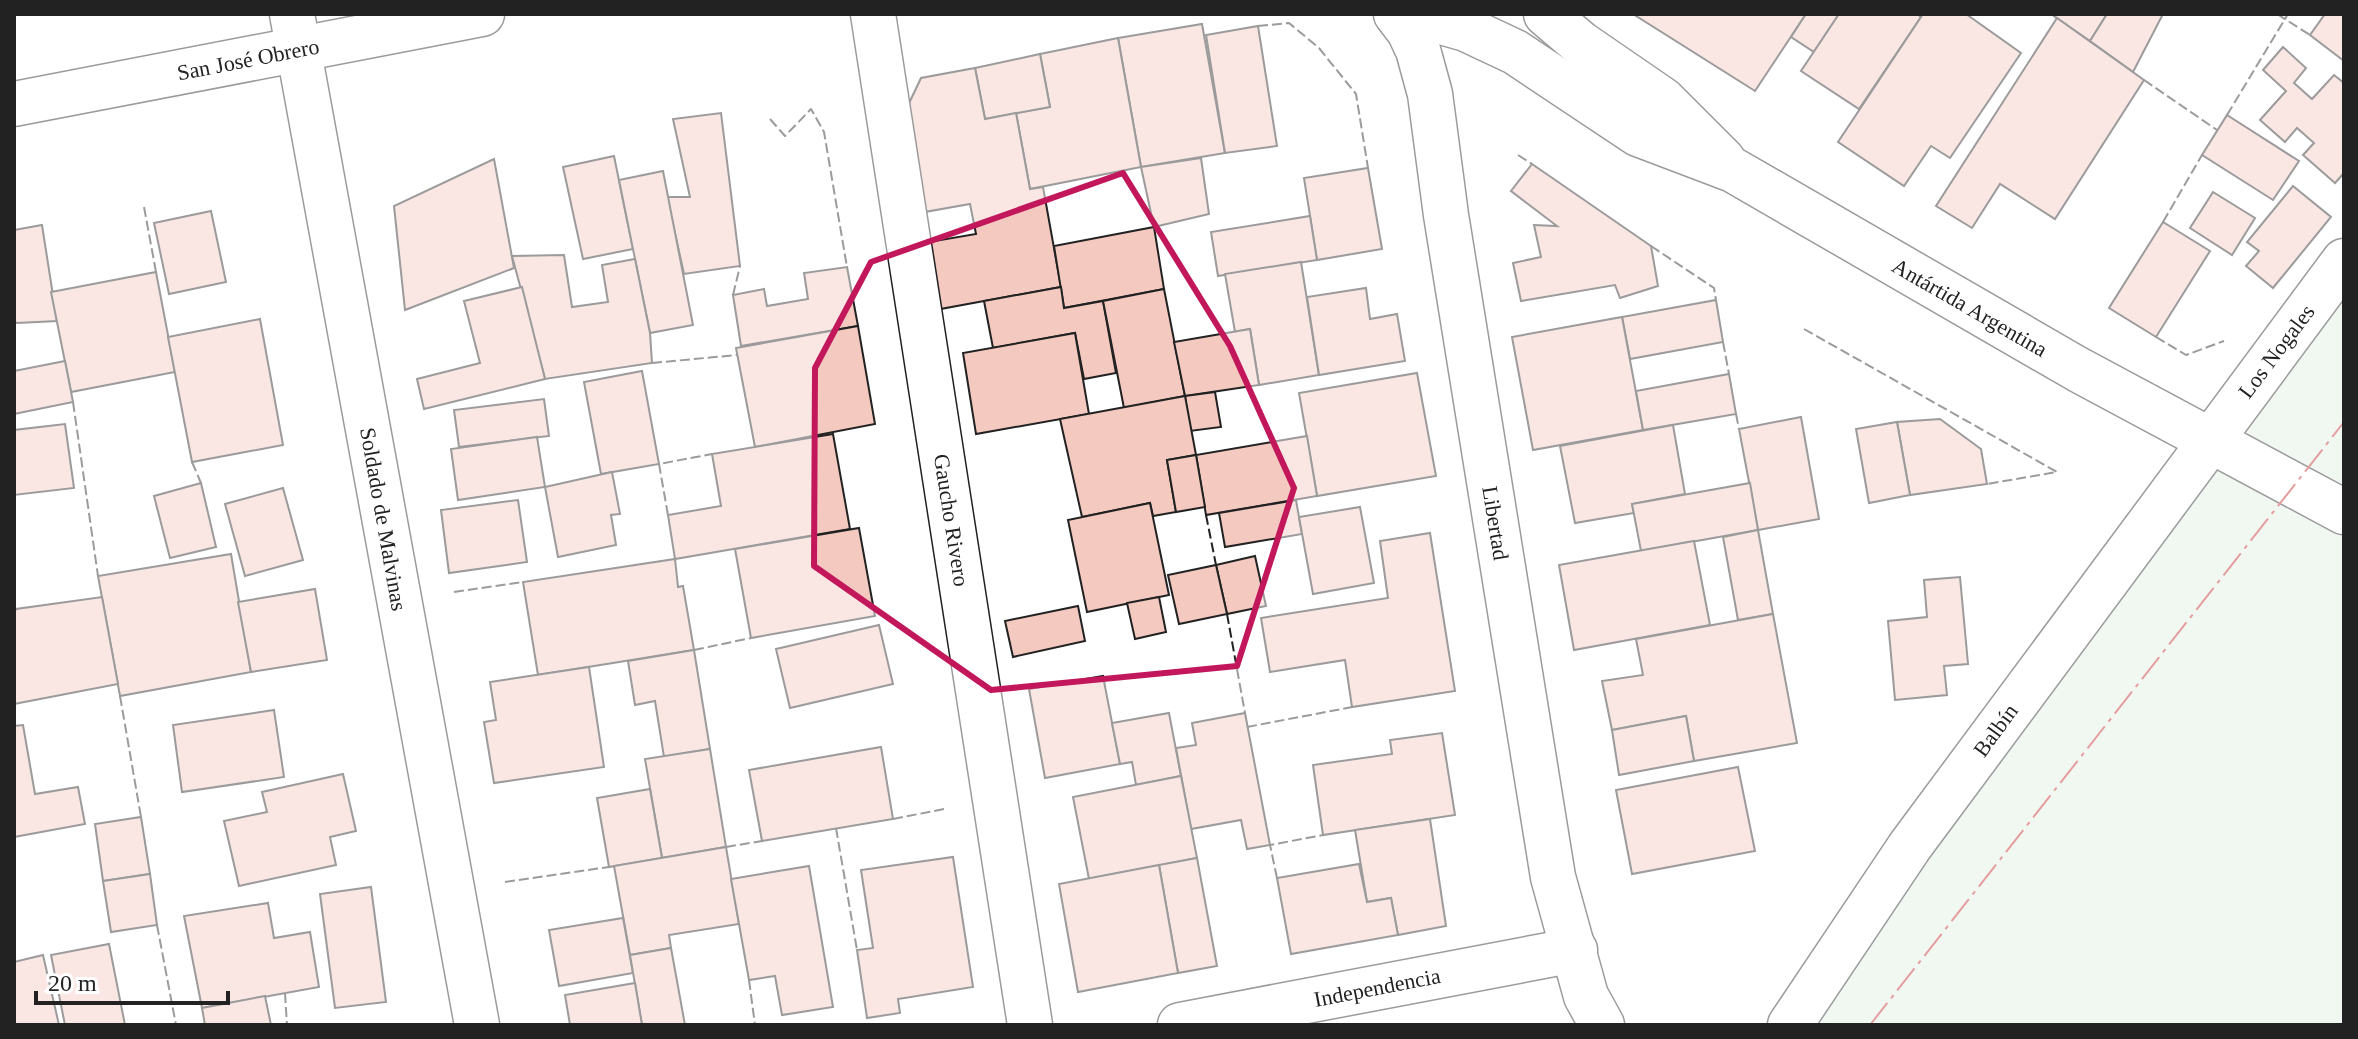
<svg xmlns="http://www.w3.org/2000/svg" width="2358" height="1039" font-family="Georgia,serif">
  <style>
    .green { fill: #e0efe3; stroke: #6f6f6f; stroke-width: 2 }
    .building { fill: #f3c9c0; stroke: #222; stroke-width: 2 }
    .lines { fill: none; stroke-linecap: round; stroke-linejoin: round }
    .minor-casing { stroke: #222; stroke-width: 47 }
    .tertiary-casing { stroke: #222; stroke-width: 47 }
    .minor { stroke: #fff; stroke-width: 44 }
    .tertiary { stroke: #fff; stroke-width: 44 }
    .fence { stroke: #222; stroke-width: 2; stroke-dasharray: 10 4; stroke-linecap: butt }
    .power { stroke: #c62828; stroke-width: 2; stroke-dasharray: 28 6 4 6; stroke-linecap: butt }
    .marked { fill: none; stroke: #c2185b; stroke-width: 6; stroke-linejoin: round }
    .labels { text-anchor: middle; stroke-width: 6; stroke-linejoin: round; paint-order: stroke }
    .street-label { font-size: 22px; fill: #222; stroke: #fff }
  </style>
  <rect width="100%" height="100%" fill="#fff"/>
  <polygon class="green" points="2344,263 2344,1025 1790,1025"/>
  <g class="building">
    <polygon points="1633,14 1806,14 1755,91"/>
    <polygon points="1806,14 1839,14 1814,52 1791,37"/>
    <polygon points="1839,14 1917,14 1921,17 1859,109 1801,71"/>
    <polygon points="1923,14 1966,14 2021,53 1950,158 1931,146 1904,186 1838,142"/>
    <polygon points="2051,14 2107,14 2090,41"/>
    <polygon points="2107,14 2163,14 2133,72 2090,41"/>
    <polygon points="2325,14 2344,14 2344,61 2310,35"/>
    <polygon points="2057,18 2144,80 2055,219 2000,184 1972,228 1936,206"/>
    <polygon points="1202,24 1225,153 1141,167 1118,38"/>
    <polygon points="1258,26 1277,146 1225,153 1206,35"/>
    <polygon points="1118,38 1141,167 1030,189 1016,113 1050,107 1040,54"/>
    <polygon points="2283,47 2306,68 2294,83 2312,99 2334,75 2344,83 2344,173 2335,183 2303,155 2314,143 2297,128 2285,142 2260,120 2286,91 2263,70"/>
    <polygon points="1040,54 1050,107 985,119 975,68"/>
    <polygon points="975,68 985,119 1016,113 1030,189 1043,187 1061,287 935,310 923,243 976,234 970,204 919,213 902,118 921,78"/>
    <polygon points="721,113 740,266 684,274 667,197 690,197 673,119"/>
    <polygon points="2227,115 2299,161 2273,200 2202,155"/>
    <polygon points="614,156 633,249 583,259 563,167"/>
    <polygon points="1201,158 1209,214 1154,227 1141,167"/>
    <polygon points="494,159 514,268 405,310 394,206"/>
    <polygon points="1532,164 1651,246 1658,286 1620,298 1615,285 1521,301 1513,263 1541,257 1534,225 1557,226 1511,191"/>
    <polygon points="1368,168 1382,249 1317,260 1304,178"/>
    <polygon points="663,171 693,325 650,333 619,180"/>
    <polygon points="2293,186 2331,217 2273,288 2246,266 2259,251 2247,242"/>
    <polygon points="2213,192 2255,218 2232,255 2190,228"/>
    <polygon points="211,211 226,282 169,294 154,223"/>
    <polygon points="1310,216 1317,260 1218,276 1211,232"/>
    <polygon points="2163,222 2210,251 2156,337 2109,308"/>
    <polygon points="42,225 57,321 17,323 14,321 14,230"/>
    <polygon points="1154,227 1164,289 1064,308 1054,246"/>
    <polygon points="564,255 572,307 608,302 602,265 635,259 650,333 652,363 545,379 512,256"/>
    <polygon points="1301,262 1319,375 1259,385 1250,329 1235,332 1225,274"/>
    <polygon points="847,267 858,326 741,346 733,295 764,289 767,306 808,299 804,273"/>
    <polygon points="156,272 175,372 71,392 51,292"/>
    <polygon points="522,287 545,379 424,409 417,379 480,363 464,301"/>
    <polygon points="1061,287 1064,308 1103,301 1116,373 1084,379 1075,333 993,348 984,301"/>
    <polygon points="1366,288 1370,319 1397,314 1405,361 1319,375 1307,297"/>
    <polygon points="1164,289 1185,396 1124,408 1103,301"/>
    <polygon points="1716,300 1723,342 1630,359 1622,317"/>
    <polygon points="1622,317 1643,430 1533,450 1512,337"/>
    <polygon points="260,319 283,445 192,462 168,337"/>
    <polygon points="858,326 875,424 755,447 736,348"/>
    <polygon points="1250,329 1259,385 1185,396 1174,342"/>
    <polygon points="1075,333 1089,414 976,434 963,353"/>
    <polygon points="65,361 73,402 14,414 14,371"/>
    <polygon points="642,371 659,464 601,474 584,382"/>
    <polygon points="1417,373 1436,476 1317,496 1299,393"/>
    <polygon points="1729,374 1736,414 1643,430 1636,391"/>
    <polygon points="1215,392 1221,427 1190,431 1185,396"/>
    <polygon points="1185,396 1196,455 1167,460 1176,512 1153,516 1150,503 1082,517 1060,419"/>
    <polygon points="544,399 549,436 459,447 454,410"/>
    <polygon points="1801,417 1819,519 1758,530 1739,429"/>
    <polygon points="1940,419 1981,449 1987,484 1910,495 1897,422"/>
    <polygon points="1897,422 1910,495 1869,503 1856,429"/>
    <polygon points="65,424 74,488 14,495 14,430"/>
    <polygon points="1673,425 1685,494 1632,504 1634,513 1575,523 1560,446"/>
    <polygon points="833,434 850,529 675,559 668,515 721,506 712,454"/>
    <polygon points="1307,436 1317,496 1206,515 1196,455"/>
    <polygon points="537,437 545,487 458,500 451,449"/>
    <polygon points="1196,455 1205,507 1176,512 1167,460"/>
    <polygon points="612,472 620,514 611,515 616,545 558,557 545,487"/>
    <polygon points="201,483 216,547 170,558 154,496"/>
    <polygon points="1750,483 1758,530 1641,551 1632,504"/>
    <polygon points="283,488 303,560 245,576 225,504"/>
    <polygon points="518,500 527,562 449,573 441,510"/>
    <polygon points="1296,500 1302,534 1225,547 1219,513"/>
    <polygon points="1150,503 1169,595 1087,612 1068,520"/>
    <polygon points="1360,507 1374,583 1313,594 1299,517"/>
    <polygon points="859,528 875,616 751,638 735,549"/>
    <polygon points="1758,530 1773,614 1738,620 1723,537"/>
    <polygon points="1430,533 1455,691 1352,707 1345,660 1270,672 1261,618 1388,598 1380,541"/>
    <polygon points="1694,541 1710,625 1574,650 1559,565"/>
    <polygon points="231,554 251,672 120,696 98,576"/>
    <polygon points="1255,556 1266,606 1227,614 1216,565"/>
    <polygon points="675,559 678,587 683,586 694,650 538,675 523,582"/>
    <polygon points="1216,565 1227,614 1179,624 1168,575"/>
    <polygon points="1960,577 1968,664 1944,666 1947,695 1895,700 1888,621 1927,617 1924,580"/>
    <polygon points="315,589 327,660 251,672 238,602"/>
    <polygon points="102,597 118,684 14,704 14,614 16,609"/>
    <polygon points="1159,597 1166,632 1135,639 1127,603"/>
    <polygon points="1078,606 1085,641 1013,657 1005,621"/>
    <polygon points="1773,614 1797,743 1694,761 1686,716 1612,730 1602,681 1643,675 1636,639"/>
    <polygon points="879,625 893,684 790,708 776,649"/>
    <polygon points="694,650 710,749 664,757 655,701 635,705 628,661"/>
    <polygon points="589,667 604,767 494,783 484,722 496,720 490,682"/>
    <polygon points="1103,676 1120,764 1045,778 1029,689"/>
    <polygon points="274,710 284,777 182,792 173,725"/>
    <polygon points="1169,713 1181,776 1136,785 1132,762 1120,764 1112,723"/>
    <polygon points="1245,713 1270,845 1247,849 1241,820 1191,829 1176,748 1196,745 1192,723"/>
    <polygon points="1686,716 1694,761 1619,775 1612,730"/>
    <polygon points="23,725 35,794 78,787 85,824 14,837 14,726"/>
    <polygon points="1442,733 1455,815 1323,835 1313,765 1392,754 1390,740"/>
    <polygon points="881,747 893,819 762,841 749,770"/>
    <polygon points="710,749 726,847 662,858 645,759"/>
    <polygon points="1738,767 1755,851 1632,874 1616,790"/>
    <polygon points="343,774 356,831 330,837 336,865 239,886 224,821 267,812 262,792"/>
    <polygon points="1181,776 1197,858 1089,879 1073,797"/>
    <polygon points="650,789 662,858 609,867 597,798"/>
    <polygon points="141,817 150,874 103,881 95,824"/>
    <polygon points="1430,819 1446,926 1398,935 1391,898 1367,902 1355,830"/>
    <polygon points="726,847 739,924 669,935 671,948 630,955 614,866"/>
    <polygon points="953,857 973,987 898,999 900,1013 867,1018 857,950 873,948 861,870"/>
    <polygon points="1197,858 1217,966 1178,973 1159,865"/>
    <polygon points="1359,864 1367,902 1391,898 1398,935 1291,954 1277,878"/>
    <polygon points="1159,865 1178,973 1078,992 1059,884"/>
    <polygon points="809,866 833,1007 782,1015 775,976 749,980 731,879"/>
    <polygon points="150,874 157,925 111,932 103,881"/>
    <polygon points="371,887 386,1002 335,1008 320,894"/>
    <polygon points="268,903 274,938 310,932 319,987 202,1008 184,916"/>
    <polygon points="623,918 633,973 559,986 549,930"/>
    <polygon points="109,944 125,1025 65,1025 51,955"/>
    <polygon points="671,948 685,1025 642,1025 630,955"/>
    <polygon points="43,955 59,1025 14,1025 14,962"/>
    <polygon points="635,983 642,1025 570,1025 565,995"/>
    <polygon points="265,996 271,1025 205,1025 202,1008"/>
  </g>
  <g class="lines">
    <g class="minor-casing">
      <g id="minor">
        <polyline points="292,14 477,1025"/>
        <polyline points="873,14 1030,1025"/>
        <polyline points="1396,14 1409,31 1418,50 1430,94 1446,215 1553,877 1586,996 1602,1025"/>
        <polyline points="1180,1025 1575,950"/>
        <polyline points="1790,1025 1910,846 2344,261"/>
      </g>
    </g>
    <g class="tertiary-casing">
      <g id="tertiary">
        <polyline points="1413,14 1466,29 1515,52 1638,134 1733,170 2079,370 2344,512"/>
        <polyline points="1546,14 1580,43 1663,100 1723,160"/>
        <polyline points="14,104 482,14"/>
      </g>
    </g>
    <use href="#minor" class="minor"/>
    <use href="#tertiary" class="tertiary"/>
    <g class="fence">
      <polyline points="2277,14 2310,35"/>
      <polyline points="1258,26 1289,23 1319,48 1356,94 1368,168"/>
      <polyline points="2144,80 2217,130"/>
      <polyline points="2227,115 2288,14"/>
      <polyline points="770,119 785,136 811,109 824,132 847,267"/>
      <polyline points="1518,155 1532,164"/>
      <polyline points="144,207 156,272"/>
      <polyline points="2163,222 2202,155"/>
      <polyline points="1651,246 1714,288 1716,300"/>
      <polyline points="733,295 740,266"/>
      <polyline points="1804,329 2057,472 1987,484"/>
      <polyline points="2156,337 2186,355 2224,341"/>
      <polyline points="1723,342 1729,374"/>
      <polyline points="652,363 737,355"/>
      <polyline points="73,402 98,576"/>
      <polyline points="1736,414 1739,429"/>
      <polyline points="192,462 201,483"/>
      <polyline points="668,515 659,464 712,454"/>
      <polyline points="1206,515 1216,565"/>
      <polyline points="454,592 523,582"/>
      <polyline points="1227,614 1245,713"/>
      <polyline points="694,650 751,638"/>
      <polyline points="120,696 141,817"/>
      <polyline points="1247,727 1352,707"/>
      <polyline points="893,819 944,809"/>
      <polyline points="836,828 857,950"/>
      <polyline points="726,847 762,841"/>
      <polyline points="1277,878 1270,845 1323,835"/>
      <polyline points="505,882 609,867"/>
      <polyline points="157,925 176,1025"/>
      <polyline points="749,980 755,1025"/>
      <polyline points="285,993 287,1025"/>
    </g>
    <polyline class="power" points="1870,1025 2344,422"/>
  </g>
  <path d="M0 0H2358V1039H0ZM 1123,173 L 1230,346 L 1294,488 L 1237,666 L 991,690 L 814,566 L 815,368 L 871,262 Z" fill="#fff" fill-opacity=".55" fill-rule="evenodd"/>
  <path class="marked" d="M 1123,173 L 1230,346 L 1294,488 L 1237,666 L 991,690 L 814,566 L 815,368 L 871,262 Z"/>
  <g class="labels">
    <g class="street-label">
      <text transform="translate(248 59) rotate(-11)" y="8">San José Obrero</text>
      <text transform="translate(1970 307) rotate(30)" y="8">Antártida Argentina</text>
      <text transform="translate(2276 351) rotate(-53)" y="8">Los Nogales</text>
      <text transform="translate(384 519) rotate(80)" y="8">Soldado de Malvinas</text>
      <text transform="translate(952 520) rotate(81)" y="8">Gaucho Rivero</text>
      <text transform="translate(1496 523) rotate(81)" y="8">Libertad</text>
      <text transform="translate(1995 730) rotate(-54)" y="8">Balbín</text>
      <text transform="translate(1377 987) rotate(-11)" y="8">Independencia</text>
    </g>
  </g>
  <rect width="2358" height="1039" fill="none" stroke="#222222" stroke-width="32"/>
  <path d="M36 991v12h192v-12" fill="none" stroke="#222222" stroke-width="4"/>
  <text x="48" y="991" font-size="24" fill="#222222" stroke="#ffffff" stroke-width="6" paint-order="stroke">20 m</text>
</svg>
